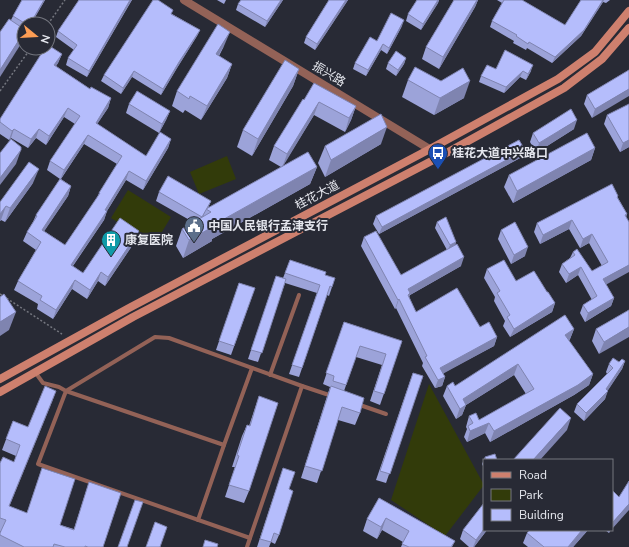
<svg xmlns="http://www.w3.org/2000/svg" width="629" height="547" font-family="'Nunito Sans','Noto Sans SC',sans-serif">
  <style>
    .green { fill: #323b0a }
    .lines { fill: none; stroke-linecap: round; stroke-linejoin: round }
    .path { stroke: #74767f; stroke-width: 1.5; stroke-dasharray: 2 2; stroke-linecap: butt }
    .lane { stroke: #936257; stroke-width: 4 }
    .street { stroke: #936257; stroke-width: 8 }
    .secondary { stroke: #ce806e; stroke-width: 8 }
    .wall { fill: #9ca3d9; fill-rule: evenodd }
    .shaded-wall { fill: #7f84b0 }
    .building { fill: #b5bdfc; stroke: #7f84b0 }
    .labels { text-anchor: middle; stroke-width: 4; stroke-linejoin: round; paint-order: stroke }
    .street-label { font-size: 12px; fill: #e5e7ee; stroke: #282a35 }
    .poi-label { font-size: 12px; font-weight: bold; fill: #e5e7ee; stroke: #282a35; text-anchor: start }
  </style>
  <rect width="100%" height="100%" fill="#282a35"/>
  <g class="green">
    <polygon points="227,156 236,179 199,194 190,172"/>
    <polygon points="128,190 171,217 154,245 111,218"/>
    <polygon points="429,384 484,485 445,536 391,500"/>
  </g>
  <g class="lines">
    <g class="path">
      <polyline points="48,24 65,0"/>
      <polyline points="0,91 31,48"/>
      <polyline points="0,294 62,334"/>
    </g>
    <g class="lane">
      <polyline points="35,372 43,383 59,387 66,391 38,464 250,538 302,386 169,338 155,337 66,391"/>
      <polyline points="270,375 299,295"/>
      <polyline points="302,386 332,396"/>
      <polyline points="66,391 224,445 252,368"/>
      <polyline points="357,404 386,414"/>
      <polyline points="198,520 224,445"/>
      <polyline points="247,547 250,538"/>
    </g>
    <polyline class="street" points="184,0 441,156"/>
    <g class="secondary">
      <polyline points="0,379 129,308 430,149 558,79 595,52 629,11"/>
      <polyline points="0,392 133,317 441,156 564,88 602,59 629,28"/>
    </g>
  </g>
  <g class="wall">
    <polygon points="22,0 45,0 31,24 24,24 24,33 19,47 11,20 13,16"/>
    <polygon points="79,0 132,0 87,77 66,65 68,58 74,50 56,37 58,31"/>
    <polygon points="217,0 226,0 224,4"/>
    <polygon points="283,0 265,27 236,10 238,4"/>
    <polygon points="329,0 348,0 315,50 304,43 306,37"/>
    <polygon points="417,0 439,0 438,3 421,30 406,21 408,14"/>
    <polygon points="454,0 478,0 475,7 439,69 422,59 426,47"/>
    <polygon points="497,0 522,0 565,25 581,0 610,0 606,3 603,2 581,36 552,63 527,48 526,50 513,43 514,41 490,27 492,21 502,3"/>
    <polygon points="172,14 200,30 197,36 177,68 161,95 132,77 121,94 101,81 104,75"/>
    <polygon points="402,26 387,54 381,50 366,76 353,69 355,63 377,41"/>
    <polygon points="224,46 219,56 232,64 227,78 201,120 185,110 183,113 172,106 177,91"/>
    <path d="M 62,54 L 58,63 L 56,66 L 90,89 L 111,98 L 108,108 L 97,124 L 146,156 L 171,139 L 168,148 L 143,190 L 126,180 L 107,211 L 104,220 L 73,266 L 83,273 L 139,231 L 136,240 L 105,286 L 98,281 L 87,299 L 72,289 L 53,319 L 37,309 L 38,304 L 14,290 L 18,281 L 36,250 L 23,241 L 27,232 L 33,222 L 36,215 L 60,179 L 47,170 L 50,161 L 75,124 L 64,117 L 46,145 L 36,138 L 28,148 L 11,138 L 9,140 L 0,134 L 0,119 ZM 84,144 L 117,164 L 99,193 L 97,198 L 65,245 L 44,231 L 68,196 L 71,186 L 61,179 Z"/>
    <polygon points="406,58 404,64 396,76 386,69 388,63"/>
    <polygon points="299,69 293,86 252,156 237,147 243,130"/>
    <polygon points="496,69 531,71 526,80 520,77 504,93 479,82 481,76"/>
    <polygon points="629,70 592,118 584,104 587,95"/>
    <polygon points="408,80 464,98 434,115 402,97"/>
    <polygon points="304,100 356,106 351,120 345,132 314,115 282,167 317,167 310,184 212,239 212,241 183,258 176,246 182,229 193,222 156,201 159,192 211,201 208,208 281,167 269,160 274,146"/>
    <polygon points="129,104 170,111 166,120 159,133 126,113"/>
    <polygon points="607,115 629,147 620,152 604,124"/>
    <polygon points="574,129 536,153 530,142 533,133"/>
    <polygon points="381,144 325,177 318,163 325,146"/>
    <polygon points="595,148 591,160 513,203 504,187 509,175"/>
    <polygon points="525,150 522,157 379,234 373,224 376,216"/>
    <polygon points="33,183 5,222 1,220 0,221 0,202"/>
    <polygon points="618,196 618,198 627,214 606,285 614,298 611,306 585,322 580,313 583,305 592,300 578,275 566,283 559,272 562,264 570,258 573,252 592,271 602,266 589,243 580,248 569,229 540,244 534,232 537,223"/>
    <polygon points="437,222 456,242 455,245 461,266 410,295 409,297 416,312 480,327 497,337 494,346 443,373 445,377 442,386 435,388 422,366 423,363 396,308 395,309 361,246 364,237 401,275 447,250 435,228"/>
    <polygon points="501,230 525,256 511,264 498,239"/>
    <polygon points="290,260 325,275 332,287 329,296 327,295 299,377 289,374 317,293 285,283 258,362 248,359 273,285 283,278"/>
    <polygon points="487,269 516,281 547,292 555,303 552,312 510,337 503,326 505,321 494,301 495,297 484,278"/>
    <polygon points="239,283 255,288 231,355 216,350"/>
    <polygon points="629,310 599,354 592,341 596,329"/>
    <polygon points="344,322 402,341 380,405 370,401 382,365 356,357 344,391 360,413 355,425 338,420 317,483 301,478 330,387 323,384"/>
    <polygon points="574,329 570,339 569,341 593,374 589,385 574,395 490,442 485,433 467,442 464,437 467,429 466,427 469,416 479,420 526,394 514,375 466,405 462,415 456,419 443,396 447,386 455,386"/>
    <polygon points="625,361 622,369 607,391 605,399 584,421 574,412 577,404 607,374 606,372 609,364"/>
    <polygon points="413,373 423,376 386,483 376,480"/>
    <polygon points="56,391 9,506 27,513 42,468 60,525 74,529 89,482 103,547 0,547 0,533 1,531 0,531 0,463 14,462 16,456 2,450 13,421 28,427"/>
    <polygon points="259,396 249,491 244,503 225,497 235,467 232,467 242,436 247,425 249,426"/>
    <polygon points="485,457 497,460 484,460 484,468 482,464"/>
    <polygon points="280,477 289,489 279,535 275,544 271,542 269,547 257,547"/>
    <polygon points="379,498 455,541 452,547 401,547 403,542 382,530 377,539 363,531 367,519"/>
    <polygon points="463,530 487,530 474,547 469,547 460,539"/>
    <polygon points="530,530 588,530 573,547 528,547 523,543 527,533"/>
    <polygon points="605,530 611,530 609,533"/>
  </g>
  <g class="shaded-wall">
    <polygon points="44,0 45,0 31,24 30,24"/>
    <polygon points="130,0 132,0 131,1 87,77 89,71"/>
    <polygon points="281,0 283,0 265,27 267,21"/>
    <polygon points="346,0 348,0 315,50 317,44"/>
    <polygon points="438,0 439,0 438,3 421,30 423,24"/>
    <polygon points="477,0 478,0 475,7 439,69 443,57"/>
    <polygon points="603,0 604,0 603,2 581,36 552,63 555,57"/>
    <polygon points="404,20 402,26 387,54 389,48"/>
    <polygon points="200,30 197,36 177,68 161,95 163,89 179,62"/>
    <polygon points="24,32 19,47 0,77 0,70"/>
    <polygon points="230,32 224,46 211,68 216,54"/>
    <polygon points="383,44 381,50 366,76 368,70"/>
    <polygon points="62,54 58,63 51,74 54,65"/>
    <polygon points="406,58 404,64 396,76 398,70"/>
    <polygon points="232,64 227,78 201,120 207,106"/>
    <polygon points="533,65 531,71 526,80 528,74"/>
    <polygon points="299,69 293,86 252,156 258,139"/>
    <polygon points="134,71 132,77 121,94 123,88"/>
    <polygon points="523,71 520,77 504,93 506,87"/>
    <polygon points="470,81 464,98 434,115 440,98"/>
    <polygon points="629,89 629,96 592,118 595,109"/>
    <polygon points="111,98 108,108 92,132 96,123"/>
    <polygon points="319,102 314,115 282,168 287,154"/>
    <polygon points="356,106 351,120 345,132 349,118"/>
    <polygon points="68,108 64,117 46,145 49,136"/>
    <polygon points="170,111 166,120 159,133 162,124"/>
    <polygon points="577,120 574,129 536,153 539,143"/>
    <polygon points="387,127 381,144 325,177 331,160"/>
    <polygon points="14,129 11,138 9,140 12,131"/>
    <polygon points="39,129 36,138 28,148 31,139"/>
    <polygon points="88,135 84,144 60,180 64,170"/>
    <polygon points="171,139 168,148 143,190 146,181"/>
    <polygon points="629,140 629,147 620,152 623,143"/>
    <polygon points="595,148 591,160 513,203 517,191"/>
    <polygon points="21,150 16,164 0,185 0,178"/>
    <polygon points="525,150 522,157 379,234 382,227"/>
    <polygon points="317,167 310,184 212,239 212,241 183,258 189,240 217,223"/>
    <polygon points="39,169 33,183 5,222 10,208"/>
    <polygon points="129,171 126,180 102,219 105,210"/>
    <polygon points="71,186 68,196 39,239 42,230"/>
    <polygon points="211,201 207,210 206,209 203,217 198,226 202,217"/>
    <polygon points="6,206 1,220 0,221 0,214"/>
    <polygon points="107,211 104,220 67,274 71,265"/>
    <polygon points="572,220 569,229 540,244 543,235"/>
    <polygon points="139,231 136,240 105,286 108,277"/>
    <polygon points="592,234 589,243 580,248 583,239"/>
    <polygon points="456,242 454,248 447,252 450,245"/>
    <polygon points="528,247 525,256 511,264 514,255"/>
    <polygon points="464,257 461,266 410,295 407,302 408,289"/>
    <polygon points="629,265 629,272 600,288 603,279"/>
    <polygon points="581,267 578,275 566,283 569,274"/>
    <polygon points="101,272 98,281 87,299 90,290"/>
    <polygon points="75,280 72,289 53,319 56,310"/>
    <polygon points="614,298 611,306 585,322 588,313"/>
    <polygon points="399,299 396,308 395,309 398,300"/>
    <polygon points="555,303 552,312 510,337 514,329"/>
    <polygon points="16,312 9,330 0,336 0,322"/>
    <polygon points="629,327 629,337 599,354 604,342"/>
    <polygon points="574,329 570,339 561,346 565,335"/>
    <polygon points="497,337 494,346 437,377 440,368"/>
    <polygon points="625,361 622,369 605,395 608,391 605,399 584,421 586,413 606,389"/>
    <polygon points="518,364 514,375 466,405 462,415 456,419 463,399"/>
    <polygon points="593,374 589,385 574,395 490,442 494,431"/>
    <polygon points="445,377 442,386 435,388 438,380"/>
    <polygon points="56,391 52,402 5,517 9,506"/>
    <polygon points="571,418 567,430 540,460 533,460"/>
    <polygon points="489,423 485,433 467,442 470,431"/>
    <polygon points="629,504 629,510 612,529 613,522"/>
    <polygon points="386,518 382,530 377,539 381,527"/>
    <polygon points="484,529 484,530 487,530 474,547 473,547 476,540"/>
    <polygon points="582,530 588,530 573,547 568,547"/>
  </g>
  <g class="building">
    <polygon points="22,0 44,0 30,24 26,24 13,16"/>
    <polygon points="79,0 130,0 89,71 68,58 77,45 58,31"/>
    <polygon points="153,0 158,0 173,10 171,14 200,30 179,62 163,89 134,71 123,88 104,75"/>
    <polygon points="241,0 281,0 267,21 238,4"/>
    <polygon points="329,0 346,0 317,44 306,37"/>
    <polygon points="417,0 438,0 423,24 408,14"/>
    <polygon points="454,0 477,0 443,57 426,47"/>
    <polygon points="504,0 522,0 565,25 581,0 603,0 584,30 555,57 529,42 528,44 516,36 517,35 492,21"/>
    <polygon points="391,13 404,20 389,48 383,44 368,70 355,63 370,37 377,41"/>
    <polygon points="9,19 24,29 24,32 0,70 0,32"/>
    <polygon points="218,24 230,32 216,54 232,64 207,106 190,96 189,99 177,91"/>
    <polygon points="48,45 62,54 54,65 90,89 91,87 111,98 96,123 146,156 160,132 171,139 146,181 129,171 105,210 107,211 71,265 83,273 120,218 139,231 108,277 101,272 90,290 75,280 56,310 40,300 42,296 18,281 41,242 27,232 37,216 36,215 60,179 71,186 42,230 65,245 100,193 99,193 122,156 88,135 64,170 50,161 80,116 68,108 49,136 39,129 31,139 14,129 12,131 0,122 0,119 45,48 48,48"/>
    <polygon points="505,50 533,65 528,74 523,71 506,87 481,76 487,65 496,69"/>
    <polygon points="396,51 406,58 398,70 388,63"/>
    <polygon points="285,60 299,69 258,139 243,130"/>
    <polygon points="415,67 441,81 463,68 470,81 440,98 408,80"/>
    <polygon points="629,70 629,89 595,109 587,95"/>
    <polygon points="314,83 356,106 349,118 319,102 287,154 274,146 303,99 304,100"/>
    <polygon points="137,91 170,111 162,124 129,104"/>
    <polygon points="629,104 629,140 623,143 607,115"/>
    <polygon points="571,109 577,120 539,143 533,133"/>
    <polygon points="381,114 387,127 331,160 325,146"/>
    <polygon points="587,133 595,148 517,191 509,175"/>
    <polygon points="11,139 21,147 21,150 0,178 0,153"/>
    <polygon points="519,140 525,150 382,227 376,216"/>
    <polygon points="308,152 317,167 217,223 218,224 189,240 182,229 211,212 206,209"/>
    <polygon points="29,162 39,169 10,208 6,206 0,214 0,202"/>
    <polygon points="168,176 211,201 202,217 159,192"/>
    <polygon points="612,184 618,196 617,197 627,214 625,215 629,222 629,265 603,279 614,298 588,313 583,305 597,296 581,267 569,274 562,264 575,255 573,252 577,249 592,271 608,262 592,234 583,239 572,220 543,235 537,223"/>
    <polygon points="446,217 456,242 450,245 437,222"/>
    <polygon points="515,222 528,247 514,255 501,230"/>
    <polygon points="376,231 401,275 457,244 464,257 408,289 410,293 408,295 416,312 457,288 480,327 489,322 497,337 440,368 445,377 438,380 425,357 427,356 399,299 398,300 364,237"/>
    <polygon points="290,260 326,272 325,275 335,278 332,287 330,286 302,368 292,365 320,285 285,273"/>
    <polygon points="504,260 516,281 534,271 547,292 548,292 555,303 514,329 507,317 510,315 497,293 500,291 487,269"/>
    <polygon points="276,276 286,279 262,353 251,350"/>
    <polygon points="239,283 255,288 234,346 219,341"/>
    <polygon points="4,294 16,312 0,322 0,297"/>
    <polygon points="629,310 629,327 604,342 596,329"/>
    <polygon points="565,315 574,329 565,335 593,374 578,385 494,431 489,423 470,431 468,426 473,423 469,416 476,413 479,420 534,389 518,364 463,399 466,405 460,409 447,386 453,382 455,386"/>
    <polygon points="344,322 402,341 384,394 374,391 386,354 360,346 346,385 333,381 334,376 326,373"/>
    <polygon points="613,358 619,362 622,359 625,361 606,389 608,391 586,413 577,404 613,368 609,364"/>
    <polygon points="413,373 423,376 390,474 380,471"/>
    <polygon points="45,386 56,391 9,506 27,513 42,468 75,479 60,525 74,530 89,482 121,493 103,547 88,547 85,546 85,547 65,547 54,544 53,547 24,547 0,535 0,533 6,520 0,518 0,463 3,457 14,462 20,445 6,439 13,421 28,427"/>
    <polygon points="331,386 364,398 360,413 342,407 322,471 305,466"/>
    <polygon points="259,396 278,403 249,491 229,485 239,456 237,455 247,425 250,426"/>
    <polygon points="560,408 571,418 533,460 513,460"/>
    <polygon points="495,454 497,460 486,460 485,457"/>
    <polygon points="283,468 295,472 289,489 293,491 279,535 274,533 271,542 260,539"/>
    <polygon points="629,481 629,504 613,522 612,522 612,490 619,497"/>
    <polygon points="379,498 455,541 451,547 409,547 402,544 409,531 386,518 381,527 367,519"/>
    <polygon points="135,500 143,502 127,547 118,547"/>
    <polygon points="484,503 484,529 476,540 463,530"/>
    <polygon points="155,522 167,527 160,547 146,547"/>
    <polygon points="530,530 582,530 568,547 544,547 527,533"/>
    <polygon points="205,540 218,544 217,547 203,547"/>
  </g>
  <defs>
    <g id="bus-pin" transform="scale(1)"><path d="M0 17L-7.5 6A9.5 9.5 0 1 1 7.5 6Z" fill="#1a4fb4" stroke="#282a35"/><path d="M-5-6H5V4H4V6H2V4H-2V6H-4V4H-5ZM-3.5-4V0h7V-4ZM-3.5 1.2v1.5H-2V1.2ZM2 1.2v1.5H3.5V1.2Z" fill="#fff"/></g>
    <g id="civic-pin" transform="scale(1)"><path d="M0 17L-7.5 6A9.5 9.5 0 1 1 7.5 6Z" fill="#5c6f8a" stroke="#282a35"/><path d="M-.6-6.5H3V-4.5H.6V-3L4-1V1h2V6H-6V1h2V-1L-.6-3ZM-1.2 2.5V6h2.4V2.5Z" fill="#fff"/></g>
    <g id="building-pin" transform="scale(1)"><path d="M0 17L-7.5 6A9.5 9.5 0 1 1 7.5 6Z" fill="#0f9aa8" stroke="#282a35"/><path d="M-4-6H4V6H1V3H-1V6H-4ZM-2.5-4.3h1.7v1.8h-1.7ZM.8-4.3h1.7v1.8H.8ZM-2.5-1h1.7V.8h-1.7ZM.8-1h1.7V.8H.8Z" fill="#fff"/></g>
  </defs>
  <g fill-rule="evenodd">
    <use href="#bus-pin" x="438" y="153"/>
    <use href="#civic-pin" x="194" y="226"/>
    <use href="#building-pin" x="111" y="240"/>
  </g>
  <g class="labels">
    <g class="street-label">
      <text transform="translate(329 74) rotate(31)" y="4">振兴路</text>
      <text transform="translate(317 195) rotate(-28)" y="4">桂花大道</text>
    </g>
    <g class="poi-label">
      <text x="452" y="157">桂花大道中兴路口</text>
      <text x="208" y="230">中国人民银行孟津支行</text>
      <text x="125" y="244">康复医院</text>
    </g>
  </g>
  <rect x="483" y="459" width="130" height="72" fill="#282a35" stroke="#74767f"/>
  <rect x="491" y="472" width="20" height="6" fill="#ce806e" stroke="#74767f"/>
  <text x="519" y="479" font-size="12" fill="#e5e7ee">Road</text>
  <rect x="491" y="489" width="20" height="12" fill="#323b0a" stroke="#74767f"/>
  <text x="519" y="499" font-size="12" fill="#e5e7ee">Park</text>
  <rect x="491" y="509" width="20" height="12" fill="#b5bdfc" stroke="#74767f"/>
  <text x="519" y="519" font-size="12" fill="#e5e7ee">Building</text>
  <g transform="translate(36 36) rotate(108)"><circle r="19" fill="#282a35" stroke="#74767f"/>
  <path d="M0-3L7 15L0 10L-7 15Z" fill="#fc9d54"/>
  <text y="-6" font-size="11" font-weight="bold" text-anchor="middle" fill="#e5e7ee">N</text>
  </g>
</svg>
